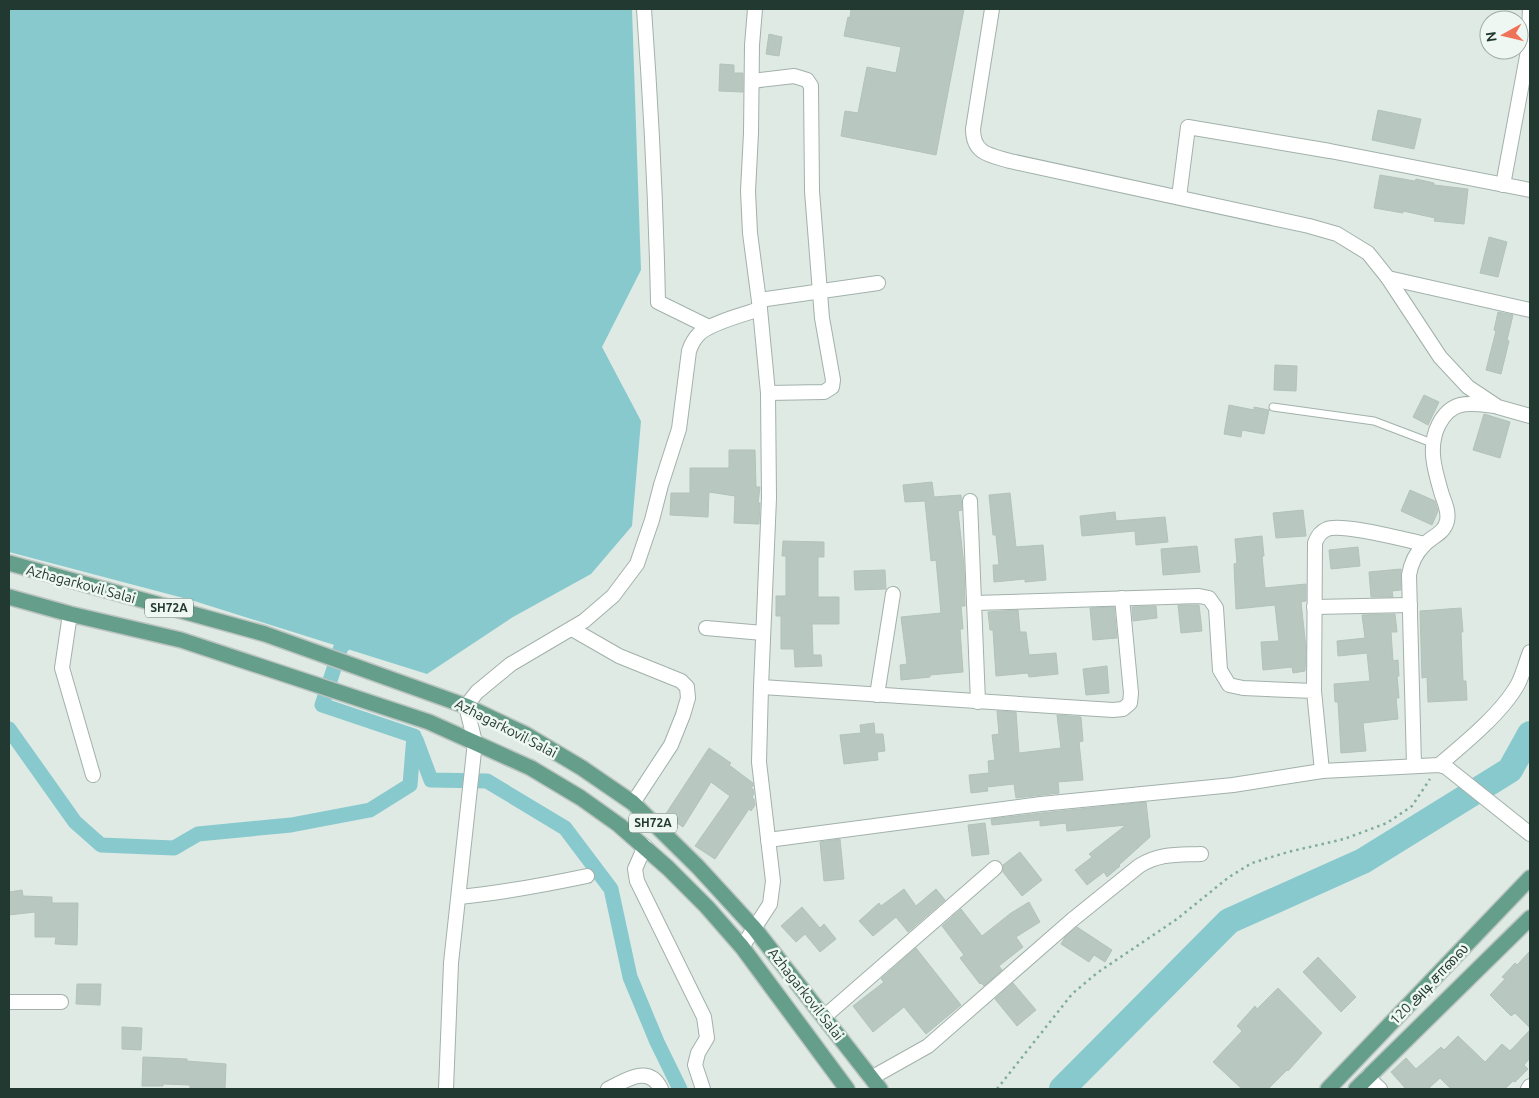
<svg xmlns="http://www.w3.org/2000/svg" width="1539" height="1098" font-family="Ubuntu,'Noto Sans Tamil',sans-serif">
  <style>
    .water { fill: #88c9ce }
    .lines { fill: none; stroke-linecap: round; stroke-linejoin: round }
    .canal { stroke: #88c9ce; stroke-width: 15 }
    .river { stroke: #88c9ce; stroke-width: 26 }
    .building { fill: #b8c7c0; stroke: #b2c3bb }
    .lane-casing { stroke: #a2b1ab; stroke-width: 9 }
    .street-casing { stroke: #a2b1ab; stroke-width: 16 }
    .primary-casing { stroke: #bcc4c1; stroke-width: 18 }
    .path { stroke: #80ad9b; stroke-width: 2.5; stroke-dasharray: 2.5 4; stroke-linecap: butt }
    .lane { stroke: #fff; stroke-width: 7 }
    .street { stroke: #fff; stroke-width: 14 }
    .primary { stroke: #659e8b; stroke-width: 15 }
    .labels { text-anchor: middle; stroke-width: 5; stroke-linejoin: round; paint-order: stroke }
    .shield { fill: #eff7f2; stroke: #5f726b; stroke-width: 1 }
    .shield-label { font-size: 12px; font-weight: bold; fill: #213931 }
    .street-label { font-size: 14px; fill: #213931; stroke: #eff7f2 }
  </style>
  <rect width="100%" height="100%" fill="#dfeae4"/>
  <polygon class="water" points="9,9 632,9 641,270 602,347 641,421 632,526 591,574 513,617 427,674 191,600 9,552"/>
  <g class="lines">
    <g class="canal">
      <polyline points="9,729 75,822 101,845 174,848 198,834 291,825 370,810 410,785 414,736 322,705 341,647 356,633"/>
      <polyline points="416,740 431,780 487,781 565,828 611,889 630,977 657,1042 680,1089"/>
    </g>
    <polyline class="river" points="1062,1089 1229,921 1363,861 1510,770 1530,734"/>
  </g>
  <g class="building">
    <polygon points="851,9 964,9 936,155 841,136 845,111 858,113 867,67 896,73 901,47 844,36 848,17 850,18"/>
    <polygon points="769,34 782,37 779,56 766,54"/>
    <polygon points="720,64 734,65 734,73 743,73 743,92 719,91"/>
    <polygon points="1378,110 1421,119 1414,149 1372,140"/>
    <polygon points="1380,175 1415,181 1416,179 1434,183 1434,185 1468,189 1464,224 1434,221 1435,218 1403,211 1403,213 1374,208"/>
    <polygon points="1489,237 1507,242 1498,277 1480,273"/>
    <polygon points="1498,312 1513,315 1507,340 1509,341 1501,374 1486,370 1496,331 1494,330"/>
    <polygon points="1275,365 1297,366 1296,391 1274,390"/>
    <polygon points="1424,395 1439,402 1428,425 1413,417"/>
    <polygon points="1229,405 1254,410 1254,407 1269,410 1264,434 1242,430 1241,437 1224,434"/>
    <polygon points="1484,414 1510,422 1500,458 1473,450"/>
    <polygon points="729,450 755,450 756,487 760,487 758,503 760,503 759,524 734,523 735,496 709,492 708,517 670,515 671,493 690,493 690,468 729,468"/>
    <polygon points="932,482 934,497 961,495 962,510 958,511 964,566 965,606 961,606 963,629 960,629 963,672 930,675 930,677 901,680 900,665 907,664 901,617 941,613 936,560 931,561 925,501 905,502 903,485"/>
    <polygon points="1410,490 1435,501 1438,511 1432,525 1401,511"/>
    <polygon points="1010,493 1016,547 1043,545 1046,580 1025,582 1025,579 994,582 993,565 999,565 996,535 993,535 989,495"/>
    <polygon points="1303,510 1306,536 1276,538 1273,513"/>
    <polygon points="1115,512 1116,521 1165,517 1168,542 1136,545 1135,531 1082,536 1080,516"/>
    <polygon points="1262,536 1264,556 1262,556 1265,588 1306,584 1306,601 1301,602 1306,648 1305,671 1293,673 1292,667 1263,670 1261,642 1279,641 1275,605 1236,609 1234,564 1237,563 1235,539"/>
    <polygon points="783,541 824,542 824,557 818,557 818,597 839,597 839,624 812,624 813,655 821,655 822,666 795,667 794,649 781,649 781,616 776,616 776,596 786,596 786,556 782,556"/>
    <polygon points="1197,546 1200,572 1163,575 1161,549"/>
    <polygon points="1358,547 1360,566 1331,569 1329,550"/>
    <polygon points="1401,569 1401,590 1392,591 1393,597 1371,597 1369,572"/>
    <polygon points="885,570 886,589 855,590 854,571"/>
    <polygon points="1178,605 1199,605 1202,631 1181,633"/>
    <polygon points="1156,606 1157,618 1133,621 1132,607"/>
    <polygon points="1114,607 1117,638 1093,640 1090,608"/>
    <polygon points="1461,608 1463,632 1461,632 1463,681 1466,681 1467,700 1428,702 1427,677 1422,678 1420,611"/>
    <polygon points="1018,610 1020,632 1026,632 1029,655 1056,653 1058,674 1029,677 1028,673 996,676 993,630 990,630 988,612"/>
    <polygon points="1395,614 1397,632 1391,632 1393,661 1398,660 1399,676 1397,676 1399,698 1396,698 1398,719 1363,723 1366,751 1341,753 1338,702 1335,702 1334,684 1370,681 1367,653 1338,656 1337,641 1365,638 1362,615"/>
    <polygon points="1107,666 1109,693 1086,695 1083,669"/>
    <polygon points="997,711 1016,712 1019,753 1061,748 1057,715 1081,717 1083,741 1079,742 1083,780 1058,782 1059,793 1016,798 1014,784 987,787 988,791 971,793 969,775 989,773 988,761 995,760 992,735 999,734"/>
    <polygon points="874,723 875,734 883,734 885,751 877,752 878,760 844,764 840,735 861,733 860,725"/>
    <polygon points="709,748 731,763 729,765 753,783 753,786 751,788 753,789 754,794 752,797 754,799 755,805 751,811 749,809 715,859 695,846 730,796 711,782 683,827 665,815"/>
    <polygon points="1146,802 1150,837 1119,865 1120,866 1107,877 1104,872 1087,885 1075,870 1092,857 1089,854 1126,825 1067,831 1066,823 1040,826 1040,820 992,825 991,819 1042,813"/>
    <polygon points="985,823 989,854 972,856 968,825"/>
    <polygon points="840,839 844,879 824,881 820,842"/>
    <polygon points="1020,852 1042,880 1022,896 1003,872 1003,865"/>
    <polygon points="904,889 916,906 936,889 945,900 908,932 896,917 873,936 859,921 879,903 881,906"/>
    <polygon points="22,890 23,896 52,897 52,903 78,903 77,945 55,944 56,937 35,937 35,912 9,915 9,892"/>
    <polygon points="1029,902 1040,922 1016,937 1023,947 999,966 1002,970 984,986 981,983 980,984 960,958 964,955 942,926 961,909 982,936 1011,913"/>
    <polygon points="802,907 820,928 824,924 836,939 820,952 805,934 796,942 781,926"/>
    <polygon points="1077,927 1112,950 1105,962 1094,955 1089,962 1061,944 1065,937"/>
    <polygon points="916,948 961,1005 926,1034 904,1007 873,1032 853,1006 884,982 881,979"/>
    <polygon points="1530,951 1530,1028 1515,1013 1511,1016 1490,995 1505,979 1502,977 1515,963 1517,965"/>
    <polygon points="1318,957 1356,997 1341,1012 1303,972"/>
    <polygon points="1013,983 1036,1010 1017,1026 995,999"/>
    <polygon points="77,984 101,984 100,1005 76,1004"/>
    <polygon points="1278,988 1322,1033 1288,1071 1287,1070 1268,1089 1242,1089 1213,1062 1242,1031 1237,1026 1255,1006 1257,1009"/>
    <polygon points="122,1027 142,1028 141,1050 122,1049"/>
    <polygon points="1530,1030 1530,1058 1524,1065 1528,1069 1515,1082 1513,1081 1505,1089 1451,1089 1440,1078 1428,1089 1406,1089 1391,1072 1406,1058 1416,1069 1441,1047 1444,1050 1458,1036 1485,1062 1502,1044 1510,1051"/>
    <polygon points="143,1057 187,1059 187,1061 226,1064 225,1089 190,1089 190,1085 163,1084 163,1086 142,1086"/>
  </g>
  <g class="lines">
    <g class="lane-casing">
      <polyline id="lane" points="1273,407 1374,421 1432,443"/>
    </g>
    <g class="street-casing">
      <g id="street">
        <path d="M 644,9 C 651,106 656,204 658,302 L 709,327"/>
        <polyline points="755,9 752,45 751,133 748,191 750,233 760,309 768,393 769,498 761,687"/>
        <path d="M 992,9 L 973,129 C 973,154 990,155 1010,161 L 1309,226 L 1337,234 L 1368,253 L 1388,278 L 1440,357 L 1468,387 L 1498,407 L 1530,416"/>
        <polyline points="752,81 794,76 807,80 811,86 812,191 822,318 833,380 832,387 824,392 768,393"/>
        <polyline points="1503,185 1528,51 1530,9"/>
        <polyline points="1179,197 1188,127 1330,151 1530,190"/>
        <polyline points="1388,278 1530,310"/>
        <polyline points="759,300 878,283"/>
        <polyline points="970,501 978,702"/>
        <polyline points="974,603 1199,596 1209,598 1216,608 1220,670 1229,685 1243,688 1314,691 1322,771 1439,765 1446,767 1530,834"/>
        <polyline points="1314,607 1410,605"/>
        <polyline points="70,614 62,668 93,775"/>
        <polyline points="706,628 763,633"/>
        <polyline points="572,629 619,656 681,681 687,687 688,698 683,715 671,745 633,803"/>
        <path d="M 1314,691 L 1315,543 C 1317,537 1320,532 1327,529 C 1343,523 1405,540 1425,544"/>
        <polyline points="877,695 893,594"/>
        <path d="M 1414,765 L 1409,575 C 1411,563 1415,554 1424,545 C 1432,536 1444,534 1447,521 C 1449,512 1445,503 1442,495 C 1435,471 1427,447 1439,424 C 1452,399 1470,403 1495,406"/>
        <path d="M 1439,765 C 1464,744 1502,713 1518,684 C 1523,674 1526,662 1530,652"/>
        <polyline points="768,840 1041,804 1233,785 1322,771"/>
        <polyline points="645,846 635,869 637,881 704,1017 707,1038 698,1053 695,1065 703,1089"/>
        <path d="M 459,897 C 502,893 544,885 587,876"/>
        <polyline points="742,947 770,904 773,881 759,762 761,687 1113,710 1123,709 1130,703 1131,693 1122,598"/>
        <polyline points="9,1002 61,1002"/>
        <polyline points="824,1017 995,868"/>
        <polyline points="1367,1077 1380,1089"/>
        <path d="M 871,1078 L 928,1046 L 1072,920 L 1139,866 C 1160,853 1178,855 1201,854"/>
        <path d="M 446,1089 L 451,963 L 475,742 L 466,706 L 477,692 L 511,664 L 584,621 L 613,596 L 637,564 L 652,520 L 661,485 L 679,429 L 689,351 C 691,345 694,339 699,334 C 710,323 745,314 760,309"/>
        <path d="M 608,1089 C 626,1080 649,1064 661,1089"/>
        <polyline points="1528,1089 1530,1086"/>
      </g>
    </g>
    <g class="primary-casing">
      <g id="primary">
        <polyline points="9,563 265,634 466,706 525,734 582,768 633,803 698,867 754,928 880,1089"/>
        <polyline points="9,597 70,614 181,640 429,722 531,768 581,798 619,825 668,868 707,907 742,947 847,1089"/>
        <polyline points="1328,1089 1530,878"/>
        <polyline points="1356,1089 1530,918"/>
      </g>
    </g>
    <polyline class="path" points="997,1089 1072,994 1097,973 1177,919 1229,877 1252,863 1288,852 1344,839 1387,823 1412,806 1430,779"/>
    <use href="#lane" class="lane"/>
    <use href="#street" class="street"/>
    <use href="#primary" class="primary"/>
  </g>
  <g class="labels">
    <g class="shield">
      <rect x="145" y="598.5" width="48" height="19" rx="4"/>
      <rect x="629" y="813.5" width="48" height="19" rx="4"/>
    </g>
    <g class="shield-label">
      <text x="169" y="612">SH72A</text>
      <text x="653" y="827">SH72A</text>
    </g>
    <g class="street-label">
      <text transform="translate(81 584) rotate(15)" y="5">Azhagarkovil Salai</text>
      <text transform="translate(506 728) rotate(27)" y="5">Azhagarkovil Salai</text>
      <text transform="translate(1429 984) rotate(-46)" y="5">120 அடி சாலை</text>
      <text transform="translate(806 994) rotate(52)" y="5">Azhagarkovil Salai</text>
    </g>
  </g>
  <rect width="1539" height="1098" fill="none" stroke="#213931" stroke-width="20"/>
  <g transform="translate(1504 35) rotate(262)"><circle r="24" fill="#eff7f2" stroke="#9daba5"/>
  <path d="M0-4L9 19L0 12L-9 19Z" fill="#ee7359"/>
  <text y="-8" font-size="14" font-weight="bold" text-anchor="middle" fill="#213931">N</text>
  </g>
</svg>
